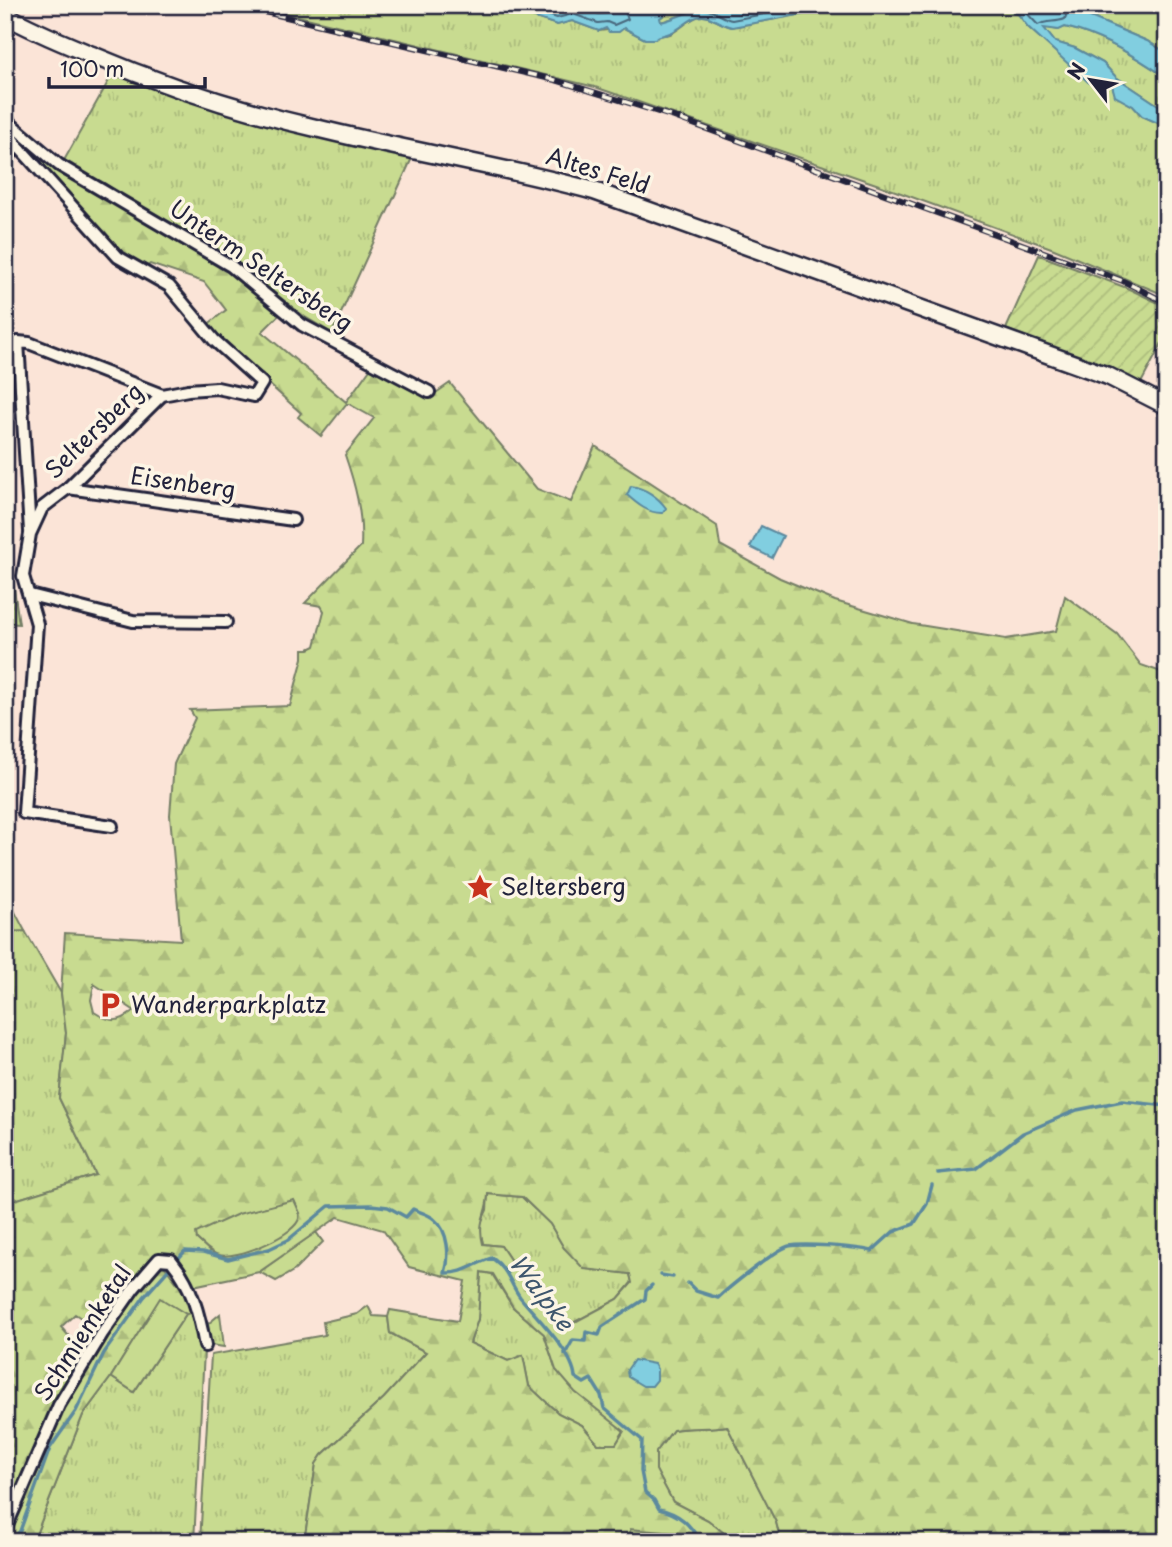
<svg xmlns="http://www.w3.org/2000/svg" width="1172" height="1547" font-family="'Playpen Sans',sans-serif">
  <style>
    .grass { fill: url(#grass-tufts); stroke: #757e66; stroke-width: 2 }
    .forest { fill: url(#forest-firs); stroke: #757e66; stroke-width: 2; fill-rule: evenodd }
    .garden { fill: url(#garden-furrows); stroke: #757e66; stroke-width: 2 }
    .pitch { fill: #c8db90; stroke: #757e66; stroke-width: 2 }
    .water { fill: #81cee0; stroke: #5b899e; stroke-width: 2 }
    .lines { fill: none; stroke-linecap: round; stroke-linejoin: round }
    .shore { stroke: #48677d; stroke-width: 2 }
    .stream { stroke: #5b899e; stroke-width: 3.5 }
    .minor-casing { stroke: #22223b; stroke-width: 16 }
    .secondary-casing { stroke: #22223b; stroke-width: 21 }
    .minor { stroke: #fcf5e5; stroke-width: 10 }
    .secondary { stroke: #fcf5e5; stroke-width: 16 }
    .rail-casing { stroke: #22223b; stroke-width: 6 }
    .rail { stroke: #fcf5e5; stroke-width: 3.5; stroke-dasharray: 10; stroke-linecap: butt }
    .labels { text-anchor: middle; stroke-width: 7; stroke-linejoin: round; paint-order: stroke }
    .street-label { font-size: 23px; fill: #22223b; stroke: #fcf5e5 }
    .poi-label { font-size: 23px; fill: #22223b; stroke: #fcf5e5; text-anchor: start }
    .water-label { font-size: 24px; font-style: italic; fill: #3e566d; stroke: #fcf5e5 }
  </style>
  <defs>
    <pattern id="grass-tufts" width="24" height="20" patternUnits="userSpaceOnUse" patternTransform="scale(1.75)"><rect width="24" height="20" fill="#c8db90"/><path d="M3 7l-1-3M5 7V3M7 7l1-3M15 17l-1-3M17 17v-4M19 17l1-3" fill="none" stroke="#acbc7d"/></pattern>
    <pattern id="forest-firs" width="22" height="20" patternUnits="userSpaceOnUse" patternTransform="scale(1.75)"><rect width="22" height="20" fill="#c8db90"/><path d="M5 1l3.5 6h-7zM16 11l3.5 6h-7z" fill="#acbc7d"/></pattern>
    <pattern id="garden-furrows" width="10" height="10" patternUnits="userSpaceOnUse" patternTransform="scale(1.75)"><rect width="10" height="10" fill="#c8db90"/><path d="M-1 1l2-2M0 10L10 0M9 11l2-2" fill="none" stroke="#acbc7d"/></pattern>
  </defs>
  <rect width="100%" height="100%" fill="#fbe4d7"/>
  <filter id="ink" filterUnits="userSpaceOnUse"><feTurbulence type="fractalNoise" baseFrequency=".0143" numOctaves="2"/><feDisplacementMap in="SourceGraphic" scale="14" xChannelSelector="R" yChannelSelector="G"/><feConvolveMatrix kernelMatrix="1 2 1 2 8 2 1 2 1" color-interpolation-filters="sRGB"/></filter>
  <g filter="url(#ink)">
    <g class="grass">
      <path d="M 252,5 L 495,5 L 557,25 L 572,21 L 599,31 L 624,28 L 645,39 L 655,39 C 660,34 664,36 670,34 C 684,28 695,10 711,18 C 719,22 723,25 732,27 L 846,6 L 934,5 L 944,8 L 954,5 L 987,5 L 1004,8 L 1018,14 L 1028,27 L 1095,87 L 1105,83 L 1112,85 L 1116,96 L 1133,106 L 1142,116 L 1167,127 L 1167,296 L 1054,249 L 879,185 L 595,87 Z"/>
      <path d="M 684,5 L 710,5 C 692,9 678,18 660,22 L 660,18 L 672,9 Z"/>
      <polygon points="1062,5 1167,5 1167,53 1147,41"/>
      <path d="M 1043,27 L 1058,30 L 1065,27 C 1100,35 1137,57 1167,78 L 1167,111 L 1116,77 L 1103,63 L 1075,48 L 1055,42 Z"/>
      <polygon points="117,66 412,158 332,333 305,317 217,248 152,215 104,183 62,164"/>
      <polygon points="25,931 61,993 66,1033 59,1098 96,1175 5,1203 5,932"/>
      <polygon points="488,1194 522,1197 550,1224 564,1248 617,1272 630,1274 632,1282 618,1299 560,1330 544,1295 515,1267 501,1246 483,1244 479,1227 487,1210"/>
      <polygon points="316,1232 323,1242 295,1270 276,1281 259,1272"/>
      <polygon points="481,1272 492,1274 513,1307 544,1334 556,1370 624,1431 616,1444 598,1444 582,1425 558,1413 529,1386 523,1356 508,1361 470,1343 478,1319"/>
      <polygon points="368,1306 373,1316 388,1317 390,1333 426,1352 384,1398 322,1455 316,1464 304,1542 200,1542 211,1355 325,1335 323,1322 357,1314"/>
      <polygon points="195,1311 204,1351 194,1542 33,1542 83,1415 111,1377 134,1392 186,1314"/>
      <polygon points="220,1314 224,1347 211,1345 208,1324"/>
      <path d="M 727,1426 L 776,1522 L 781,1542 L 735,1542 L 708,1520 L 673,1502 L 656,1471 L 656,1452 L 673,1430 C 691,1427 709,1429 727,1426 Z"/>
      <polygon points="629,1529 677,1533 693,1542 631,1542"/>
    </g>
    <g class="forest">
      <path d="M 44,159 L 220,262 L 282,312 L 262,332 L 346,402 L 372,366 L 430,397 L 450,383 L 537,489 L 571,502 L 595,446 L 717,526 L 720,545 L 780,578 L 835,601 L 913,624 L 1006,639 L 1056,631 L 1065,596 L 1117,634 L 1141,665 L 1167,674 L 1167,1542 L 781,1542 L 776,1522 L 727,1426 C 709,1429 691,1427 673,1430 L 656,1452 L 656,1470 L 673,1502 L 708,1520 L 735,1542 L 693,1542 L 677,1533 L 630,1529 L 631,1542 L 304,1542 L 316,1464 L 322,1455 L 384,1398 L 426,1352 L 390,1333 L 388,1317 L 390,1310 L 458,1321 L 465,1281 L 409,1267 L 383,1230 L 338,1217 L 259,1272 L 193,1286 L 176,1256 L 161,1254 L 159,1259 L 198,1311 L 186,1314 L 160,1299 L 111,1377 L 83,1415 L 33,1542 L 5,1542 L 5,1203 L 96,1175 L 59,1098 L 66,1033 L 61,993 L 65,933 L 181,940 L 170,815 L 174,764 L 195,718 L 190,710 L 290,706 L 303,658 L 303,649 L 309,649 L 315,646 L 324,611 L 321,606 L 305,603 L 361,546 C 363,514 355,484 345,455 L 374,418 L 347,403 L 321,436 L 298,417 L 301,413 L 271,386 L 263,374 L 237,357 L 207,325 L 226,310 L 204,282 L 150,264 L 145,268 L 124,256 L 39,164 ZM 94,984 L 135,1011 L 134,1011 C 119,1023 111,1023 94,1012 L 91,1000 ZM 488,1194 L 522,1197 L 550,1224 L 564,1248 L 584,1269 L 630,1274 L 632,1283 L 618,1299 L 560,1330 L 544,1295 L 515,1267 L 501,1246 L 483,1244 C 477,1220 487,1216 488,1194 ZM 294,1201 L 300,1213 L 210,1251 L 197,1239 ZM 481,1272 L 493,1274 L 513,1307 L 544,1334 L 556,1370 L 575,1392 L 624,1431 L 616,1444 L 598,1444 L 582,1425 L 558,1413 L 529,1386 L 523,1355 L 508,1361 L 470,1343 L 478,1319 ZM 75,1314 L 93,1326 L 73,1341 L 61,1327 Z"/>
      <polygon points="5,567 11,567 19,624 5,623"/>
      <polygon points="5,893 25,931 5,932"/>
    </g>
    <polygon class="garden" points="1039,255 1127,288 1167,307 1167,334 1140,385 1081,358 1006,329"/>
    <g class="pitch">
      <path d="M 294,1200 C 297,1207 302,1214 298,1221 C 290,1237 236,1260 219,1255 C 210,1253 204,1245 197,1239 L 196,1233 L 238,1214 Z"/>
      <polygon points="160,1298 186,1314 134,1392 111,1377"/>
    </g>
    <g class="water">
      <path d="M 495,5 L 624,5 L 634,10 L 655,9 L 658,5 L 684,5 L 672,9 L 660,18 L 661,22 C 678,18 693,9 710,5 L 855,5 L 732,27 C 723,25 719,22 711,18 C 695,10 684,28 670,33 C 664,36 660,34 655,39 L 645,39 L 624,28 L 619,32 L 609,32 L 606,28 L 599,31 L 572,21 L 557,25 Z"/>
      <path d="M 987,5 L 1062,5 L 1147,41 L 1167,53 L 1167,78 C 1137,57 1100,35 1065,27 L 1059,30 L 1044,28 L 1055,42 L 1075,48 L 1103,63 L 1116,77 L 1167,111 L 1167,127 L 1142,116 L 1133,106 L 1115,96 L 1112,85 L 1105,83 L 1100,88 L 1088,82 L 1028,27 L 1018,14 L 1004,8 Z"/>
      <path d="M 631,486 C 645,488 658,497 666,508 L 663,513 C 649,514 637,504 627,495 Z"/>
      <polygon points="761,526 783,536 772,558 750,547"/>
      <polygon points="634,1360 654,1364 657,1369 657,1380 652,1386 643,1386 628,1377 627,1370"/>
    </g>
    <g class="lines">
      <g class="shore">
        <polyline points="519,5 557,18 573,14 598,23 607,22 614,25 628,19 622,5"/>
        <polyline points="549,5 558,8 573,5 599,14 612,13 614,5"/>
        <path d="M 702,5 L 704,9 C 715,10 722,18 732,20 L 811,5"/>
        <path d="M 1016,5 L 1023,9 L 1038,25 C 1047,20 1055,23 1065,19 L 1066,16 L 1062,5"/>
      </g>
      <g class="stream">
        <polyline points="938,1173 976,1169 1023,1133 1077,1110 1122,1101 1167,1106"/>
        <polyline points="661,1275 673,1277"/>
        <path d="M 688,1283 L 696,1291 L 718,1298 C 728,1288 778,1248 789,1246 C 805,1243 855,1247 872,1251 L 893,1232 L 914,1224 L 927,1204 L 932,1185"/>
        <polyline points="565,1354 573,1340 585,1341 586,1332 599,1335 602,1327 645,1299 646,1291 652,1285"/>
        <path d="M 11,1542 L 20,1531 L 50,1448 L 76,1411 L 104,1353 L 144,1297 L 185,1251 L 203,1252 L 228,1259 L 269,1249 L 288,1240 L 329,1206 L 371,1205 L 388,1207 L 406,1217 L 413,1209 C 419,1212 429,1214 434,1219 C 449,1231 450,1257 445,1273 C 464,1274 473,1264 492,1258 C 509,1270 509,1282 520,1297 C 536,1317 573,1352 575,1377 L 584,1383 L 591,1379 L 601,1395 L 604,1408 L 642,1440 L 641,1471 L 645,1492 L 654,1500 L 659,1509 C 681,1514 689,1524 701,1542"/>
      </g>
      <g class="minor-casing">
        <g id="minor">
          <polyline points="5,119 59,165 231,266 302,325 429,392"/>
          <polyline points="5,128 16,144 118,257 169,286 214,340 262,383 254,396 217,388 188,390 162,395 68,488 42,508 30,534 23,576 37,624 24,813 112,826"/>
          <polyline points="5,164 16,144"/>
          <polyline points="68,488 293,520"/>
          <polyline points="30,531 18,342 29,343 162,395"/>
          <polyline points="30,595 133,621 226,622"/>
          <path d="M 5,1530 L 59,1405 L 102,1334 L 134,1288 L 159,1259 L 171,1260 C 192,1285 199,1314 205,1346"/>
        </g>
      </g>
      <g class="secondary-casing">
        <path id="secondary" d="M 5,15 C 33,31 63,43 92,55 C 167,87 245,112 324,130 C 414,152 505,167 594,191 L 1108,376 L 1167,406"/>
      </g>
      <use href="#minor" class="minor"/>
      <use href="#secondary" class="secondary"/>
      <g class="rail-casing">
        <polyline id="rail" points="235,5 555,80 674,117 1123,281 1167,303"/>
      </g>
      <use href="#rail" class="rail"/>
    </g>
  </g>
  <defs>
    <g id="sight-bare" transform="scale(2.1)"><path d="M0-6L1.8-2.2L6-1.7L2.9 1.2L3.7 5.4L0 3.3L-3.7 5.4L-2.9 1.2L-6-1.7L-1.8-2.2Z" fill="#c8321e" stroke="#fcf5e5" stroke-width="2.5" paint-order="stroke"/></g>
    <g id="parking-bare" transform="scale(2.1)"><path d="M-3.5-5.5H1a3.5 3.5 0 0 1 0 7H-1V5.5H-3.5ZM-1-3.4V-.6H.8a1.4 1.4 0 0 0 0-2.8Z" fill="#c8321e" stroke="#fcf5e5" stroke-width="2.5" paint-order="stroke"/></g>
  </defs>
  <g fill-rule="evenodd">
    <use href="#sight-bare" x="480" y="887"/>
    <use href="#parking-bare" x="110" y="1005"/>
  </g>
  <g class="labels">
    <g class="street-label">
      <text transform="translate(598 171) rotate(17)" y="8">Altes Feld</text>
      <text transform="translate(261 266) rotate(34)" y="8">Unterm Seltersberg</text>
      <text transform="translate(94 431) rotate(-44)" y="8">Seltersberg</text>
      <text transform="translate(183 483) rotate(8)" y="8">Eisenberg</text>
      <text transform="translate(83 1333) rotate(-57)" y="8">Schmiemketal</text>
    </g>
    <g class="poi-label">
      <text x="501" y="895">Seltersberg</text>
      <text x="131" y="1013">Wanderparkplatz</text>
    </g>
    <g class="water-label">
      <text transform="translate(541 1293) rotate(53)" y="8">Walpke</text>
    </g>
  </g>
  <rect width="1172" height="1547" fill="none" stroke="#fcf5e5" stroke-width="28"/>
  <rect x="14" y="14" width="1144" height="1519" fill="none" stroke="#22223b" stroke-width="2.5" filter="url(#ink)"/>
  <g transform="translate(1091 80) rotate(301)" stroke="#fcf5e5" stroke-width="5" paint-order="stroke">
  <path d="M0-5L12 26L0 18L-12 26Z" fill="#22223b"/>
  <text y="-10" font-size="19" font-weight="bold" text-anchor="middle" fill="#22223b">N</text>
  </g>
  <path d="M49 77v10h156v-10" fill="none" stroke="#22223b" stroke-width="3.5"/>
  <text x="60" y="77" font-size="21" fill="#22223b" stroke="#fcf5e5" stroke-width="5" paint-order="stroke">100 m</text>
</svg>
